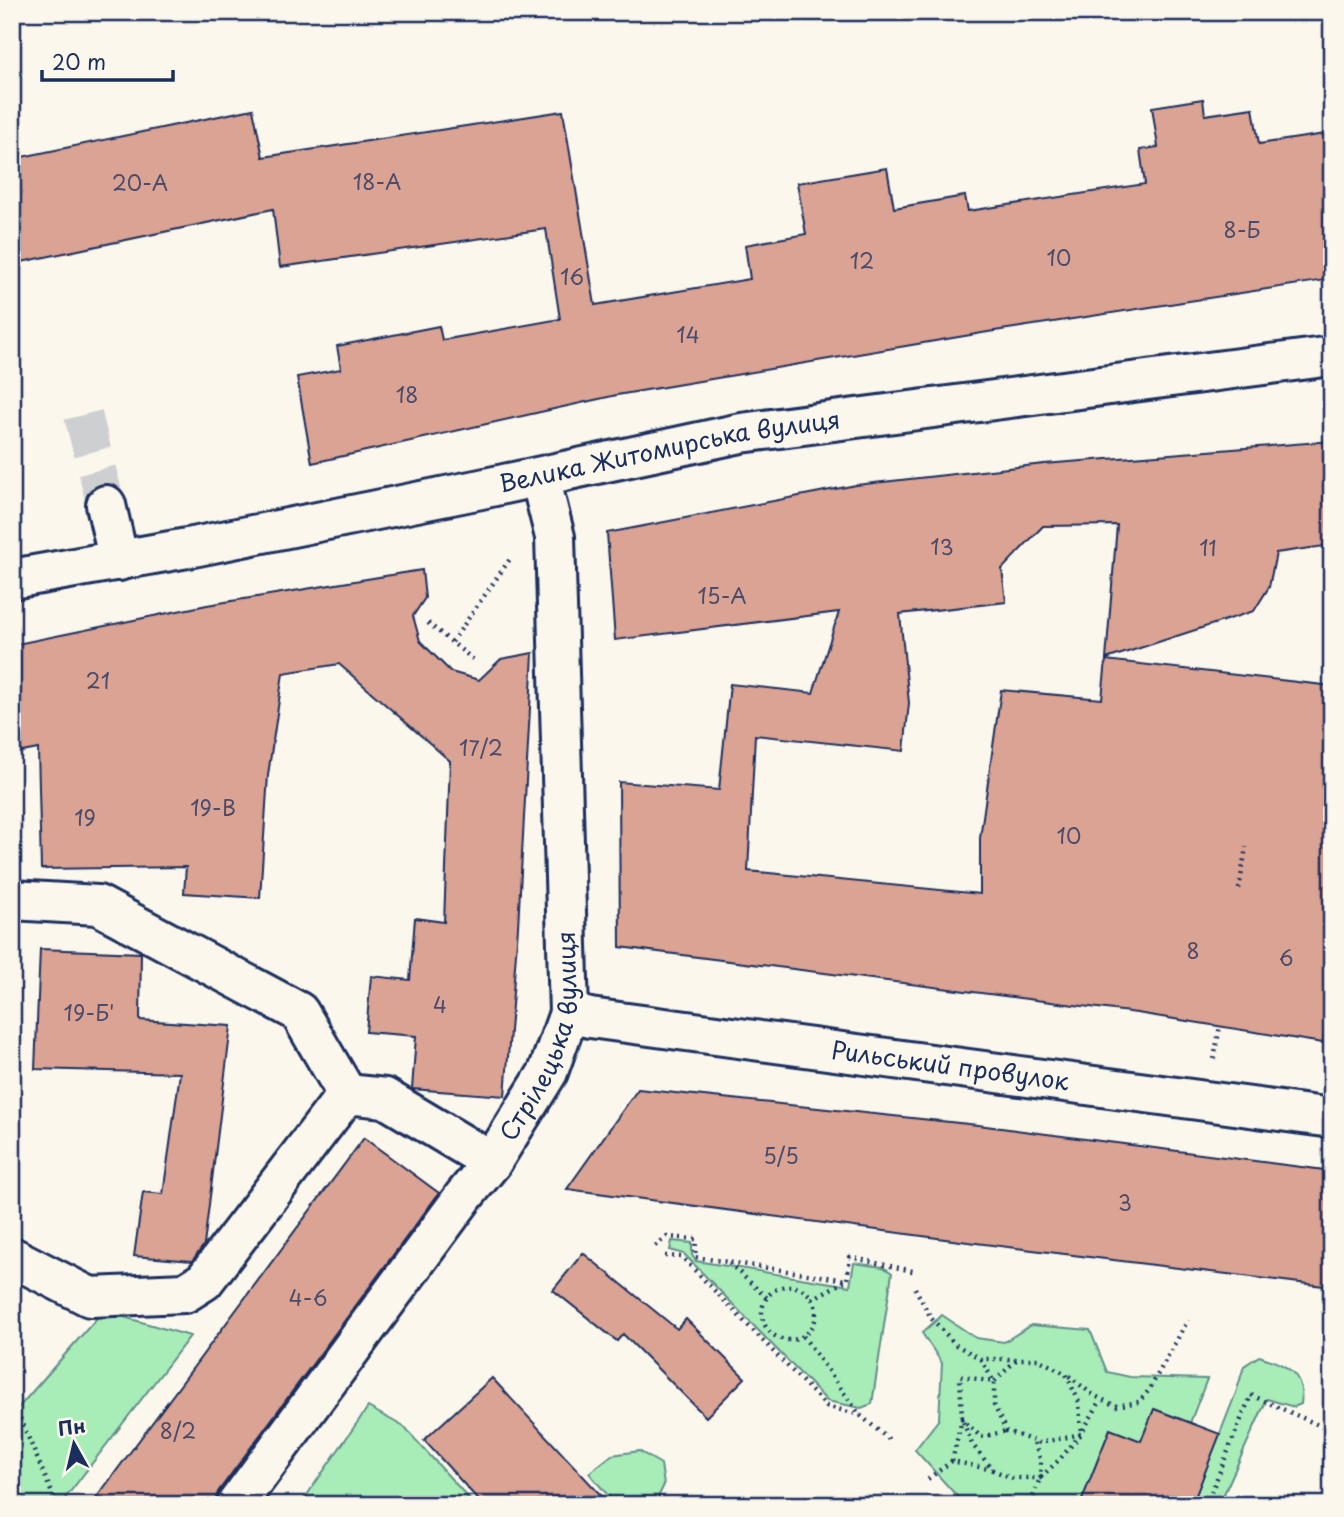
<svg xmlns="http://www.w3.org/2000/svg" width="1344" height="1517" font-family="'Playpen Sans',sans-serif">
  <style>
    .green { fill: #a8edb8; stroke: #628e8b; stroke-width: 2 }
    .building { fill: #dba393; stroke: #1b2f5e; stroke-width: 2 }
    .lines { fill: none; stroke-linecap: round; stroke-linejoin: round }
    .minor-tunnel { stroke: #cecfd0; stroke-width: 38; stroke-dasharray: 38 19; stroke-linecap: butt }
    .minor-casing { stroke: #1b2f5e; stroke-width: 44 }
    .major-casing { stroke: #1b2f5e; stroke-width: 44 }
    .path { stroke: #1b2f5e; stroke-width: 4.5; stroke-dasharray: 2 5; stroke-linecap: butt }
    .minor { stroke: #fbf7ec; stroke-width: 38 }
    .major { stroke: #fbf7ec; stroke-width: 38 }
    .labels { text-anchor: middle; stroke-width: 6; stroke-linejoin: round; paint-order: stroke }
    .number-label { font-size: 21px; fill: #4b4c6b }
    .street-label { font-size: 24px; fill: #1b2f5e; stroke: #fbf7ec }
  </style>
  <rect width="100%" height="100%" fill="#fbf7ec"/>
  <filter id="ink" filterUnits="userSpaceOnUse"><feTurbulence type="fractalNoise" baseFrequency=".0143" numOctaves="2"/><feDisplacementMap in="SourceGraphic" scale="14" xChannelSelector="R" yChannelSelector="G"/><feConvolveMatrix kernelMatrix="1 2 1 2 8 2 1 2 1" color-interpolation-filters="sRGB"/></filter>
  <g filter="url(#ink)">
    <g class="green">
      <polygon points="672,1241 692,1243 692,1255 696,1261 850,1286 854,1263 883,1267 892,1273 872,1404 861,1408 827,1401 684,1254 670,1250"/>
      <polygon points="103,1311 190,1336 60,1505 12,1505 12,1415"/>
      <polygon points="942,1315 976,1338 1004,1342 1031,1325 1090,1330 1107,1372 1130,1377 1207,1379 1190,1423 1155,1409 1141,1441 1110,1429 1080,1505 965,1505 915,1450 939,1419 942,1363 922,1333"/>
      <path d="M 1259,1356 C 1286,1365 1305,1372 1301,1404 L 1294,1407 L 1267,1399 L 1219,1505 L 1192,1505 L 1237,1390 L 1244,1366 Z"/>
      <polygon points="368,1407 404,1427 475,1505 300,1505"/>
      <polygon points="639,1451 661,1464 664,1485 654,1505 616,1505 589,1473 612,1455"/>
    </g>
    <g class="building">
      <polygon points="1203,99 1205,115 1253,108 1259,144 1332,133 1332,279 988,332 617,395 312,463 297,377 341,369 337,346 439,326 442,340 560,319 546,229 280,267 273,209 12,264 12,159 253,109 263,157 563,111 595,305 750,279 745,245 806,234 797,183 887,168 894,208 965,196 968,211 1145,184 1140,150 1158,147 1152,107"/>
      <polygon points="1332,441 1332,545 1276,553 1269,587 1254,611 1106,659 1117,525 1043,526 1002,569 1006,602 900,614 909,703 904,751 755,735 748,871 980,894 980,838 1001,690 1102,699 1106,660 1332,686 1332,1029 1325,1028 1323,1043 1137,1013 620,947 619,782 719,790 730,684 813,693 839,612 615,640 607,533 856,485 1044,464"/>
      <polygon points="422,570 425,598 413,616 420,641 451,672 479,680 501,659 533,653 518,927 505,1096 412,1089 416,1036 366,1032 371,976 410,980 415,918 444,922 450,761 339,664 283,673 268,775 260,898 184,893 186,867 41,869 38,749 12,754 12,645 207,605"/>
      <polygon points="40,949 141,953 140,1020 231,1026 204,1245 192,1261 134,1256 143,1192 163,1194 180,1073 35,1069"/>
      <polygon points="638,1089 978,1125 1332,1171 1332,1287 960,1241 567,1189"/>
      <polygon points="364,1138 439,1193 218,1492 214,1505 91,1505"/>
      <polygon points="583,1253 677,1329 686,1319 745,1378 706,1417 623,1334 617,1341 553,1290"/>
      <polygon points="492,1378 610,1505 483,1505 424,1440"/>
      <polygon points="1154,1409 1220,1434 1192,1505 1080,1505 1110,1429 1141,1441"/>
    </g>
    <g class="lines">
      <polyline class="minor-tunnel" points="83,415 106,505"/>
      <g class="minor-casing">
        <g id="minor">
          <polyline points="106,505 119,561"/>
          <polyline points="12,900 98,905 299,1012 347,1094"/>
          <path id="s1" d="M 569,1013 L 590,1018 L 1332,1118"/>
          <polyline points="12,1257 90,1297 185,1293 204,1281 347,1094 385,1098 492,1162"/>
          <path id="s2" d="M 236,1505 L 464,1196 L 492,1162 L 548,1072 L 569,1013 L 555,537 L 540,477"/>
        </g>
      </g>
      <g class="major-casing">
        <g id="major">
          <path id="s3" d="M 12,579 L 193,547 L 481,489 L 741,433 L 1332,356"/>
        </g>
      </g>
      <g class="path">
        <polyline points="428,623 475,661"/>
        <polyline points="452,642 510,559"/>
        <polyline points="1239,889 1246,847"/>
        <polyline points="1214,1059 1220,1026"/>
        <polyline points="655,1246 667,1237 696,1239 695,1257 847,1280 850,1257 917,1272"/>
        <polyline points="665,1256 682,1257 826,1406 860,1415"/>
        <polyline points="729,1263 767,1298"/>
        <circle cx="789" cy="1313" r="27"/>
        <polyline points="915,1288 931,1318 956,1345 981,1359 1038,1359 1066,1374 1079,1402 1081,1434 1060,1459 1040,1478 1030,1505"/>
        <polyline points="812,1299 845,1281"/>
        <polyline points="803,1336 860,1415 892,1442"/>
        <polyline points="981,1359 994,1382 994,1405 1006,1431 1040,1443 1081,1434 1101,1400"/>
        <polyline points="1016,1360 994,1382 960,1376 962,1419 972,1444 993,1470 1012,1478 1040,1478 1041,1461 1033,1440"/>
        <polyline points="1069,1376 1093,1395 1116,1406 1139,1402 1149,1390 1188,1320"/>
        <polyline points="12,1399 57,1505"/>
        <polyline points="952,1461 962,1419 981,1437 1006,1431"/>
        <polyline points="928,1479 952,1461 993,1470"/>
        <polyline points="1206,1505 1251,1395 1323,1427"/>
      </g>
      <use href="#minor" class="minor"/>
      <use href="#major" class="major"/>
    </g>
  </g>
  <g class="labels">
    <g class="number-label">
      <text x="377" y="190">18-А</text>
      <text x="140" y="191">20-А</text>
      <text x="1242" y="238">8-Б</text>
      <text x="1059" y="266">10</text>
      <text x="862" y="269">12</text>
      <text x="572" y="285">16</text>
      <text x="688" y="343">14</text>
      <text x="407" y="403">18</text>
      <text x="942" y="555">13</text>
      <text x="1208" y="556">11</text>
      <text x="722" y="604">15-А</text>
      <text x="98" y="689">21</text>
      <text x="481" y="756">17/2</text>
      <text x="213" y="816">19-В</text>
      <text x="85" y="826">19</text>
      <text x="1069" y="844">10</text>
      <text x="1193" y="959">8</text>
      <text x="1286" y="966">6</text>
      <text x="440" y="1013">4</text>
      <text x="89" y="1021">19-Б'</text>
      <text x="781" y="1164">5/5</text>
      <text x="1125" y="1211">3</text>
      <text x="308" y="1306">4-6</text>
      <text x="178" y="1439">8/2</text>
    </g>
    <g class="street-label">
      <text dy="8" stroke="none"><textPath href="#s3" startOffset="670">Велика Житомирська вулиця</textPath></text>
      <text dy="8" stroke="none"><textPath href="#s2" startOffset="567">Стрілецька вулиця</textPath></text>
      <text dy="8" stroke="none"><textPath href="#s1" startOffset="385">Рильський провулок</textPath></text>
    </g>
  </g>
  <rect width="1344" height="1517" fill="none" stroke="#fbf7ec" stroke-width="42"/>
  <rect x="21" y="21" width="1302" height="1475" fill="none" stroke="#1b2f5e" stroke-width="2.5" filter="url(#ink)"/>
  <g transform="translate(74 1444) rotate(352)" stroke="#fbf7ec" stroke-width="5" paint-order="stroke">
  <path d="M0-5L12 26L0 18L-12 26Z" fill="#1b2f5e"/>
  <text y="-10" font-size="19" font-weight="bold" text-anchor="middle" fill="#1b2f5e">Пн</text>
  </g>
  <path d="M42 70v10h131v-10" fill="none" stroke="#1b2f5e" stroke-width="3.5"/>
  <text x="52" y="70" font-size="21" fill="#1b2f5e" stroke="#fbf7ec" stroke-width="5" paint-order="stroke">20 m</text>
</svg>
